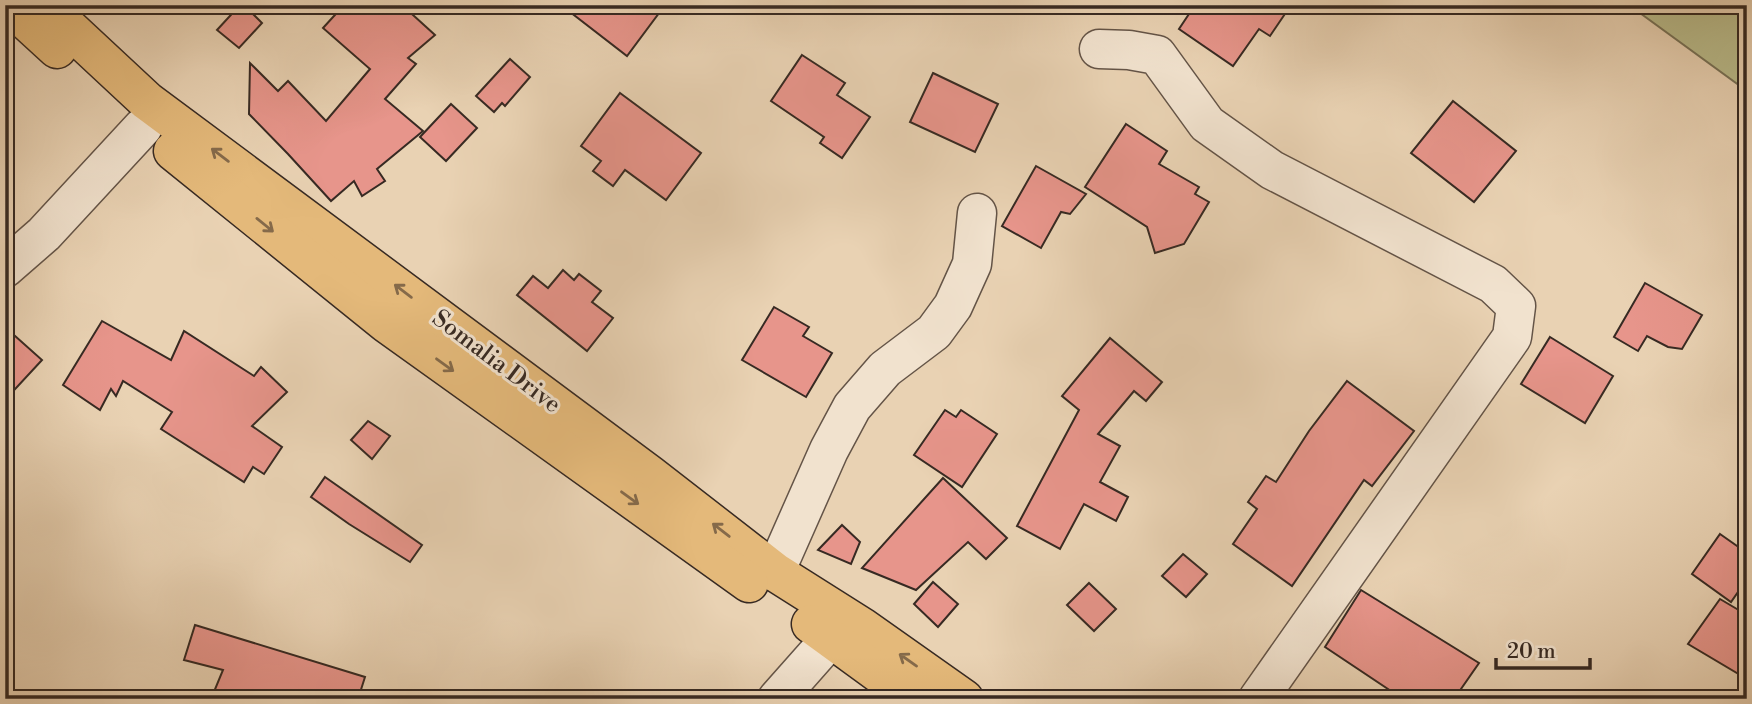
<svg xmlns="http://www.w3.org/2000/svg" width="1752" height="704" font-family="'Libre Bodoni',serif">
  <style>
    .green { fill: #b9bb8b; stroke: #787257; stroke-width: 2 }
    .building { fill: #e7958b; stroke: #372a23; stroke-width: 2 }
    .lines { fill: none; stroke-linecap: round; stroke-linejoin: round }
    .minor-casing { stroke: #645447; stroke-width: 41 }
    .major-casing { stroke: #372a23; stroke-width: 41 }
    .minor { stroke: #f1e2ce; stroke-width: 38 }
    .major { stroke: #e4b97a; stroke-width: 38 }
    .oneway { stroke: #856a4a }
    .labels { text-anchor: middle; stroke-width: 6; stroke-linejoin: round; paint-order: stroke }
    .street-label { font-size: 24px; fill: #372a23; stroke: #f1e2ce }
  </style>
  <rect width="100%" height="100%" fill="#e9d2b3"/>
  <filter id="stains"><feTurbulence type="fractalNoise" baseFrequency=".00286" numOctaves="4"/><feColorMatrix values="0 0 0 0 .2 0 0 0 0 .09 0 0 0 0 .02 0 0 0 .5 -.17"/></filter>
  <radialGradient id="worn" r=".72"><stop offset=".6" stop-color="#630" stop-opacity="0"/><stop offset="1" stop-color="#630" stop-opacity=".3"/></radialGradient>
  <polygon class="green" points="1629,5 1747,5 1747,91"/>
  <g class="building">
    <polygon points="240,5 244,5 262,23 239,48 217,30"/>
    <polygon points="344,5 402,5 435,35 408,58 416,64 385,99 423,131 377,169 385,181 362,196 354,181 331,201 288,154 249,114 250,63 278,91 288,81 326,121 370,69 323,28"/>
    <polygon points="561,5 665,5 627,56"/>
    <polygon points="1195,5 1291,5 1270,36 1259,29 1233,66 1179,29"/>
    <polygon points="802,55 845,83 837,95 870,117 842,158 820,143 824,137 771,101"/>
    <polygon points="510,59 530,77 505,106 502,103 494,112 476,96"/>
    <polygon points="933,73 998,104 975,152 910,122"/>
    <polygon points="620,93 701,153 666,200 625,170 613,186 593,171 601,161 581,146"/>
    <polygon points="1453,101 1516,151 1474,202 1411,153"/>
    <polygon points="451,104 477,128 446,161 420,137"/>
    <polygon points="1126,124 1167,151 1159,164 1199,187 1195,194 1209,202 1184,244 1155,253 1147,227 1085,187"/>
    <polygon points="1036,166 1086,194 1070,214 1061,212 1041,248 1002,226"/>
    <polygon points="563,270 574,280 579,274 601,291 592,302 613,318 587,351 517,295 533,276 548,288"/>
    <polygon points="1645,283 1702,315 1682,349 1668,347 1647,336 1638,351 1614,337"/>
    <polygon points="774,307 809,327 803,336 832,353 806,397 742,360"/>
    <polygon points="102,321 171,360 184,331 254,376 261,367 287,392 252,426 282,447 264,474 253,467 244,482 161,429 172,412 123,381 116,396 111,389 100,410 63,385"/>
    <polygon points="5,327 42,360 5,400"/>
    <polygon points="1550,337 1613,376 1585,423 1521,384"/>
    <polygon points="1110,338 1162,382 1146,401 1134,391 1098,434 1120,446 1100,482 1128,497 1116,521 1084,504 1060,549 1017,526 1079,410 1062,396"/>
    <polygon points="1347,381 1414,431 1372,486 1364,480 1292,586 1233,544 1257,509 1248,502 1266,476 1276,482 1309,431"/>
    <polygon points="945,410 956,417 961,410 997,434 962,487 914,455"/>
    <polygon points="368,421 390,436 372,459 351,440"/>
    <polygon points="325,477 422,545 410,562 349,524 311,497"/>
    <polygon points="943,478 1007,538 986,559 968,542 916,590 862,568"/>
    <polygon points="842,525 860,542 851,564 818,550"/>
    <polygon points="1720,534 1747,553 1747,579 1731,602 1692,574"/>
    <polygon points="1183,554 1207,574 1186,597 1162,576"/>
    <polygon points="933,582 958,604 938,627 914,604"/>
    <polygon points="1089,583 1116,609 1094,631 1067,605"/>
    <polygon points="1361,590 1479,663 1454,699 1403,699 1325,647"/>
    <polygon points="1720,599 1747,615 1747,679 1688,644"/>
    <polygon points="195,625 365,677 358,699 211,699 223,670 184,660"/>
  </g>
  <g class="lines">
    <g class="minor-casing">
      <g id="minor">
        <polyline points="1099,49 1129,50 1157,55 1207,124 1272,170 1493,284 1516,306 1512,337 1258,699"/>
        <polyline points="5,268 44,234 143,127"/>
        <polyline points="775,572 829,450 852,407 885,369 934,332 953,306 972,264 977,213"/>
        <polyline points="777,699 831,638"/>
      </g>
    </g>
    <g class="major-casing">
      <g id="major">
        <polyline points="9,5 57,49"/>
        <polyline points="44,5 147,101 650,475 775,572 862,627 964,699"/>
        <polyline points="173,151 386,323 749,583"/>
        <polyline points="811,624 914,699"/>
      </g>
    </g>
    <use href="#minor" class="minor"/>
    <use href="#major" class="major"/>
  </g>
  <defs><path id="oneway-shaft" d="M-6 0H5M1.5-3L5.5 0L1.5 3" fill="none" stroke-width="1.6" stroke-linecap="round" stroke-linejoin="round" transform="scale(1.75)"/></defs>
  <g class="oneway">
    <use href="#oneway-shaft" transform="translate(220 155) rotate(-143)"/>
    <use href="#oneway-shaft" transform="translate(265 225) rotate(39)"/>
    <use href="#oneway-shaft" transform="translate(403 291) rotate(-143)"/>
    <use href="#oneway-shaft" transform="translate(445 365) rotate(36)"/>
    <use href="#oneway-shaft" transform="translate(630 498) rotate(36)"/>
    <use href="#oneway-shaft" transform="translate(721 530) rotate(-142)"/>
    <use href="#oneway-shaft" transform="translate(908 660) rotate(-145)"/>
  </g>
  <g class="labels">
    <g class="street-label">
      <text transform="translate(497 361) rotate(37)" y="8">Somalia Drive</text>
    </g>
  </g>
  <rect width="1752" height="704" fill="none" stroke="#e9d2b3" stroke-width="28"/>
  <rect x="7" y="7" width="1738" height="690" fill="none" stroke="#372a23" stroke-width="3.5"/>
  <rect x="14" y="14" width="1724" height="676" fill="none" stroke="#372a23" stroke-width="2"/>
  <path d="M1496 658v10h94v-10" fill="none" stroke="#372a23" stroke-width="3.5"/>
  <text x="1507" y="658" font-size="21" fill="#372a23" stroke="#f1e2ce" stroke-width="5" paint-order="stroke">20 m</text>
  <rect width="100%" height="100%" filter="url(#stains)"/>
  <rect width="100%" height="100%" fill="url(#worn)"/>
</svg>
